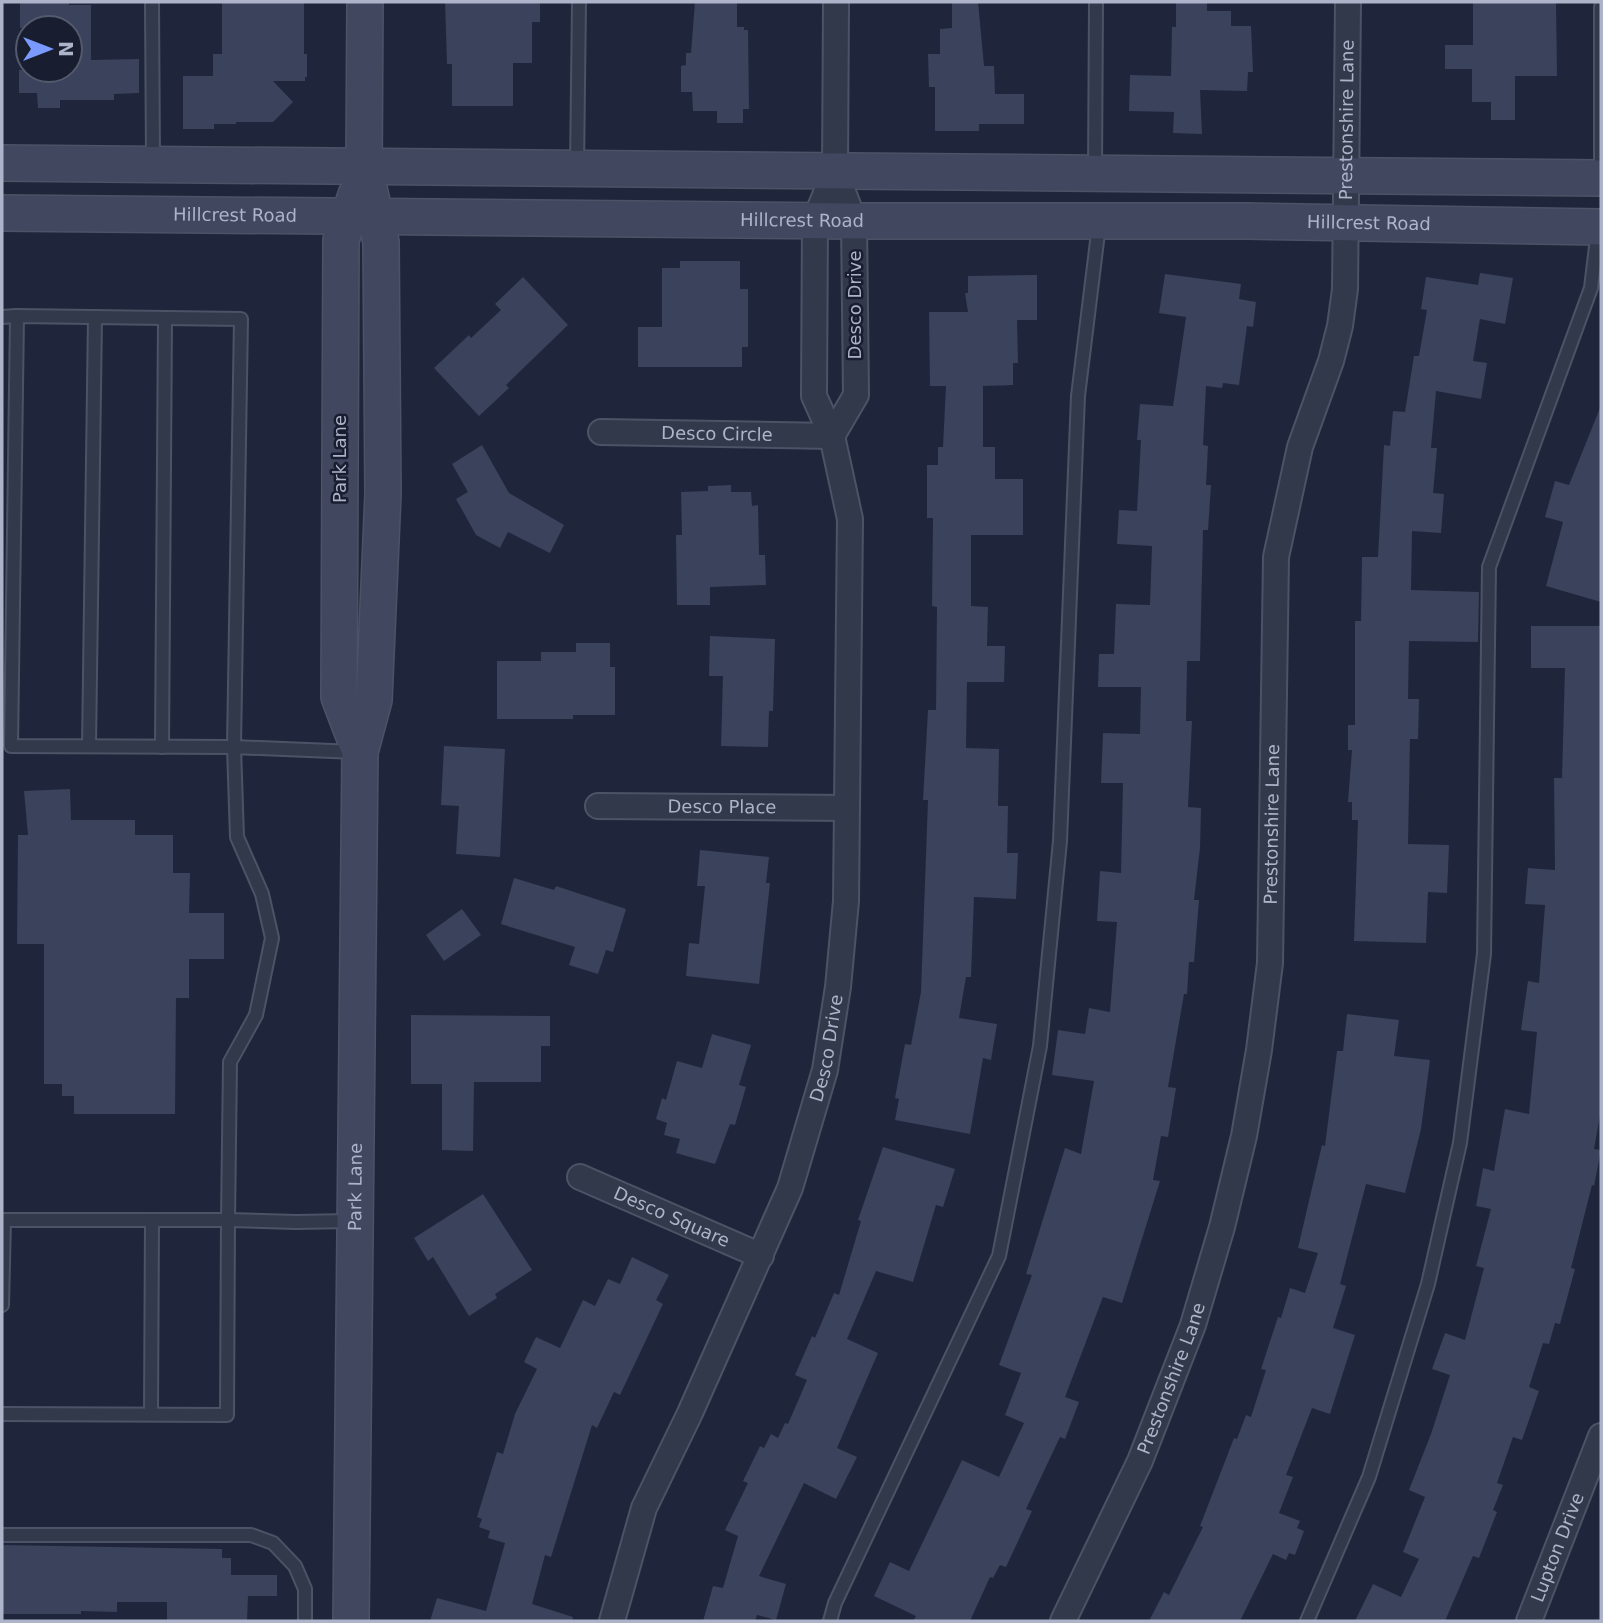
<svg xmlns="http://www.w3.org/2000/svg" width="1603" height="1623" font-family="'DejaVu Sans',sans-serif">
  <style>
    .building { fill: #3a425c }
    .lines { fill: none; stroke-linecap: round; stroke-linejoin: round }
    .lane-casing { stroke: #4d5366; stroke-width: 16 }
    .street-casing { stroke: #4d5366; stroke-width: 28 }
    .secondary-casing { stroke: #4d5366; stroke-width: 38 }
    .lane { stroke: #32394b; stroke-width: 12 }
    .street { stroke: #32394b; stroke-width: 24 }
    .secondary { stroke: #40475f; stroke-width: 35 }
    .labels { text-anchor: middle; stroke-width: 5; stroke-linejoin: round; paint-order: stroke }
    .street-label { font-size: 18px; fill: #adb3c8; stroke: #181e30 }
  </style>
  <rect width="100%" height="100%" fill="#1f263b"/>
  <g class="building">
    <polygon points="20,2 69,2 69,5 91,5 91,60 139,59 139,93 114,94 114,100 60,100 60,108 38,108 37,93 19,93 19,70 70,70 70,28 20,28"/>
    <polygon points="222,2 304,2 304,54 307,54 307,77 305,77 305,81 273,81 293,102 273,122 236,122 236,124 214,124 214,129 183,129 183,76 213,76 213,54 222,54"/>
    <polygon points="445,2 540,2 540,22 532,22 532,63 513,63 513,106 452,106 452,64 447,64"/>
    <polygon points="695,2 737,2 737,27 744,27 744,30 748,30 749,109 743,109 743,123 717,123 717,111 693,111 692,92 681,92 681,66 686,65 686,53 691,53"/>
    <polygon points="952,2 978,2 984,66 994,66 995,94 1024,94 1024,124 979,124 979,131 935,131 935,87 929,87 928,54 940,54 940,29 952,28"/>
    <polygon points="1473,2 1556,2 1557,76 1515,76 1515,120 1491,120 1491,102 1472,102 1472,69 1445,69 1445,45 1473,45"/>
    <polygon points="1176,3 1207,3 1207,11 1231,11 1231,26 1251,26 1253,72 1248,72 1247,91 1200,90 1202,134 1173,133 1174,112 1129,111 1130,75 1171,76 1172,27 1176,27"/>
    <polygon points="680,261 740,261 740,289 748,289 748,347 742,347 742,367 638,367 638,327 662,327 662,268 680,268"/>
    <polygon points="1480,273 1513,278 1505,324 1480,319 1473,361 1487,363 1481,399 1436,391 1431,448 1437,448 1433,493 1444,494 1441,533 1412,531 1411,590 1479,592 1478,642 1409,641 1408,699 1419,699 1418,739 1410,739 1408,844 1449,845 1447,893 1428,892 1426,943 1354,941 1358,820 1352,820 1352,802 1348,802 1352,750 1348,750 1348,725 1355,725 1355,621 1361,621 1362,557 1378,557 1384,445 1390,446 1393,411 1405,412 1414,356 1419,356 1427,310 1421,309 1426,277 1478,285"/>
    <polygon points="1165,274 1241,284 1239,299 1256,302 1253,327 1247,326 1239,385 1223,383 1222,388 1206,386 1203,445 1208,446 1206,485 1211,485 1208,530 1203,530 1200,661 1187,661 1186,721 1192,721 1188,807 1201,808 1200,848 1194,900 1199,900 1194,962 1189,962 1187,994 1184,994 1168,1087 1176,1088 1168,1137 1161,1136 1153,1180 1160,1181 1122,1303 1103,1297 1065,1397 1079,1402 1065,1439 1060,1437 1026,1509 1032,1511 1006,1567 1000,1565 993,1578 990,1577 970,1621 913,1621 916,1616 874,1596 890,1562 909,1571 962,1460 999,1477 1024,1423 1005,1415 1021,1373 999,1365 1032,1275 1026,1274 1065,1148 1081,1154 1094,1081 1052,1075 1058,1030 1085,1034 1089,1008 1110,1012 1117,922 1097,921 1100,871 1121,873 1123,783 1101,783 1103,733 1140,734 1141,687 1098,687 1099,654 1114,654 1116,604 1150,605 1152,546 1117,544 1119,510 1137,511 1141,440 1137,440 1140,404 1173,406 1186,317 1159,313"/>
    <polygon points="1037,275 1037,320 1017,320 1018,363 1013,363 1013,385 983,386 983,447 995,447 995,479 1023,479 1023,535 971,535 971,606 988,607 987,646 1005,646 1004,682 967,682 966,748 999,749 998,806 1008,806 1007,853 1018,853 1016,899 974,897 971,977 966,977 959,1018 997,1024 991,1060 983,1058 970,1134 895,1120 899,1099 895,1098 905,1044 911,1045 921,992 928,800 923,800 928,710 936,710 937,607 932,606 933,518 927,518 927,465 938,465 938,447 943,447 946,386 930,386 929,312 968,312 965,293 968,293 968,276"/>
    <polygon points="523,277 568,325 506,385 509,388 479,416 434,368 469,335 471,338 501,310 495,304"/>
    <polygon points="1600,408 1601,408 1601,602 1546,586 1563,522 1545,517 1555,481 1569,485"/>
    <polygon points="482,445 509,493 564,525 550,553 508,532 500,548 476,535 456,499 468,492 452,464"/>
    <polygon points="731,485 731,492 751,492 752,506 758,505 759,555 765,555 766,585 710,587 710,605 677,605 676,535 682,535 681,492 708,491 708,486"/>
    <polygon points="1531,626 1601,626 1601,1110 1594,1149 1601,1150 1594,1186 1592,1185 1571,1268 1575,1269 1560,1324 1555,1323 1549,1344 1543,1343 1529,1387 1539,1391 1522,1440 1513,1437 1497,1483 1503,1485 1493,1510 1497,1512 1479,1558 1473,1556 1445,1621 1355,1621 1373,1584 1401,1597 1419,1559 1403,1552 1425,1497 1409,1490 1431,1434 1450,1375 1432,1369 1445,1333 1465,1340 1484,1268 1476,1266 1491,1209 1476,1206 1483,1168 1494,1171 1505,1109 1529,1114 1537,1032 1521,1030 1528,981 1539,983 1545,905 1525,904 1528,868 1555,870 1554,778 1562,778 1565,668 1531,668"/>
    <polygon points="710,636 775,639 773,711 769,711 768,747 721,746 723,676 709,676"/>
    <polygon points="576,643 610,643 610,667 615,667 615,715 573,715 573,719 497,719 497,661 541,661 541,652 576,652"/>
    <polygon points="444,746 505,749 500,857 456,854 459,806 441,805"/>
    <polygon points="70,789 71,820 135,820 135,835 173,835 173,873 190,873 189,913 224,913 224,959 189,959 189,998 176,998 175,1114 74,1114 74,1096 62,1096 62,1084 44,1084 44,944 17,944 18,835 28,835 24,791"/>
    <polygon points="700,850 769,857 766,883 770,883 759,984 686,976 689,943 699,944 705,886 697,886"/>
    <polygon points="514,878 554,890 556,886 626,909 613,952 606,950 598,974 569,965 575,947 501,924"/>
    <polygon points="462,909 481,935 444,961 426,935"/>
    <polygon points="1347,1014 1399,1020 1394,1056 1430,1060 1421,1129 1405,1193 1366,1184 1340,1284 1346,1286 1333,1328 1355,1335 1330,1414 1312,1408 1286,1475 1293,1477 1279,1513 1300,1521 1297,1528 1304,1531 1295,1555 1289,1553 1286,1560 1273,1554 1240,1621 1149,1621 1164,1592 1169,1595 1203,1527 1200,1526 1234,1438 1237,1439 1246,1415 1251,1417 1266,1370 1261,1369 1278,1317 1281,1318 1290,1288 1305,1293 1318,1253 1298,1248 1322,1145 1325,1146 1337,1051 1343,1051"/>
    <polygon points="411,1015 550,1016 550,1046 541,1046 541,1082 474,1082 473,1151 442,1150 442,1084 411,1084"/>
    <polygon points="712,1034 751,1045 739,1085 746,1087 735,1125 730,1124 715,1164 676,1153 680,1139 664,1135 667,1123 656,1119 662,1098 666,1100 677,1061 702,1068"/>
    <polygon points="883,1147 955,1169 943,1207 936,1205 913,1282 876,1271 847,1339 878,1353 837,1448 857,1457 836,1499 804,1483 759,1576 786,1584 776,1620 757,1615 755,1621 703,1621 713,1586 723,1588 738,1536 725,1530 748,1483 743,1481 760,1446 764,1448 771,1434 778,1438 785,1423 788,1424 807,1380 795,1375 812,1336 815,1338 834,1293 839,1295 861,1221 858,1220"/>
    <polygon points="483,1194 532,1270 495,1294 497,1298 469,1316 433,1257 428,1261 414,1238"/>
    <polygon points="632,1257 669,1275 656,1300 663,1304 620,1395 614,1392 597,1428 592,1425 551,1557 545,1555 532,1604 573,1617 572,1621 430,1621 437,1598 486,1611 505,1543 488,1538 490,1531 479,1527 482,1519 477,1517 497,1452 503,1454 515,1414 537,1369 524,1362 536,1337 560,1348 583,1300 595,1306 608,1279 620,1284"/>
    <polygon points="2,1545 222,1549 222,1558 231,1558 231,1575 277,1575 277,1596 248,1596 247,1621 167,1621 167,1602 117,1602 117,1612 81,1611 81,1614 2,1614"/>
  </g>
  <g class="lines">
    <g class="lane-casing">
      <g id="lane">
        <polyline points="152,2 153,162"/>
        <polyline points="577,167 579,2"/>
        <polyline points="1095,172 1096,2"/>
        <polyline points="1601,174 1601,7"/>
        <polygon points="17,316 241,319 234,747 11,746"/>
        <polyline points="2,317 17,316"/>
        <polyline points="89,746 95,317"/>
        <polyline points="162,747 165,318"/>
        <polyline points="351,1221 296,1222 228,1220 230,1062 256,1015 272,938 262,894 237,837 234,747 356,752"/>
        <polyline points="2,1305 4,1220 228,1220 227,1415 2,1414"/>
        <polyline points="151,1414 152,1220"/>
        <polyline points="2,1535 251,1535 273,1543 295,1566 305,1589 305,1621"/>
        <polyline points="830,1621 835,1603 999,1256 1040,1046 1060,841 1078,396 1099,225"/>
        <polyline points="1307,1621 1369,1477 1428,1284 1460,1143 1484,954 1489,567 1591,288 1598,230"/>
      </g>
    </g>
    <g class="street-casing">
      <g id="street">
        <path id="s1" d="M 601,432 L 832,436"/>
        <polyline points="832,436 856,395 854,221 835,171"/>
        <path id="s2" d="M 598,806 L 847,808"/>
        <path id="s3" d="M 580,1177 L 761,1256"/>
        <path id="s4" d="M 612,1621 L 644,1508 L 690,1413 L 790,1188 L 825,1070 L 838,987 L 846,901 L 850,519 L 832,436 L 814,396 L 815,220 L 835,171 L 836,2"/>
        <path id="s5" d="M 1063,1621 L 1140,1461 L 1193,1325 L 1222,1227 L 1244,1136 L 1259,1050 L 1270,963 L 1276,557 L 1300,447 L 1331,361 L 1340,326 L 1345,289 L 1348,2"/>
        <path id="s6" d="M 1529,1621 L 1601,1436"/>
      </g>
    </g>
    <g class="secondary-casing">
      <g id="secondary">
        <polyline points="2,163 1601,178"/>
        <polyline points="356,195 341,240 339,697 360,752"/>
        <path id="s7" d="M 2,213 L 854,221 L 1247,221 L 1601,227"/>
        <path id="s8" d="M 351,1621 L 360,752 L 374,700 L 383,494 L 381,242 L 364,166 L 365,2"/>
      </g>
    </g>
    <use href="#lane" class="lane"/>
    <use href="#street" class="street"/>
    <use href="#secondary" class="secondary"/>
  </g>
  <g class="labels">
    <g class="street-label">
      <text dy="6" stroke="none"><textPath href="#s5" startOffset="1547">Prestonshire Lane</textPath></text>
      <text dy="6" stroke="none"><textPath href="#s7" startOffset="233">Hillcrest Road</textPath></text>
      <text dy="6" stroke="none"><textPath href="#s7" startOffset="800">Hillcrest Road</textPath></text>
      <text dy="6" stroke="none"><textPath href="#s7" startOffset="1367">Hillcrest Road</textPath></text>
      <text transform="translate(855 305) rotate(-90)" y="6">Desco Drive</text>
      <text dy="6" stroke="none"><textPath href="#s1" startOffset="116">Desco Circle</textPath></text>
      <text transform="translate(340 459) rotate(-90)" y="6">Park Lane</text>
      <text dy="6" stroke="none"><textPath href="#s2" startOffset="124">Desco Place</textPath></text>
      <text dy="6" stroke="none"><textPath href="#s5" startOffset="833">Prestonshire Lane</textPath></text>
      <text dy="6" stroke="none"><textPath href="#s4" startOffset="614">Desco Drive</textPath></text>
      <text dy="6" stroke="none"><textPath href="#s8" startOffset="434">Park Lane</textPath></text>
      <text dy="6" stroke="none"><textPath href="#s3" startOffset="100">Desco Square</textPath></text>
      <text dy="6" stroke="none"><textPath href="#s5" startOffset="266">Prestonshire Lane</textPath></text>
      <text dy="6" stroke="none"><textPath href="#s6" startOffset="79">Lupton Drive</textPath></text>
    </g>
  </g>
  <rect width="1603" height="1623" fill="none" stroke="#adb3c8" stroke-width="7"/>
  <g transform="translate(49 49) rotate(90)"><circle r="33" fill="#181e30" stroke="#545a6d" stroke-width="2"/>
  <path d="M0-5L12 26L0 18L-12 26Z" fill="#7b9aff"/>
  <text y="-10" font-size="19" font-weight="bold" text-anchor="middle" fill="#adb3c8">N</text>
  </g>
</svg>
